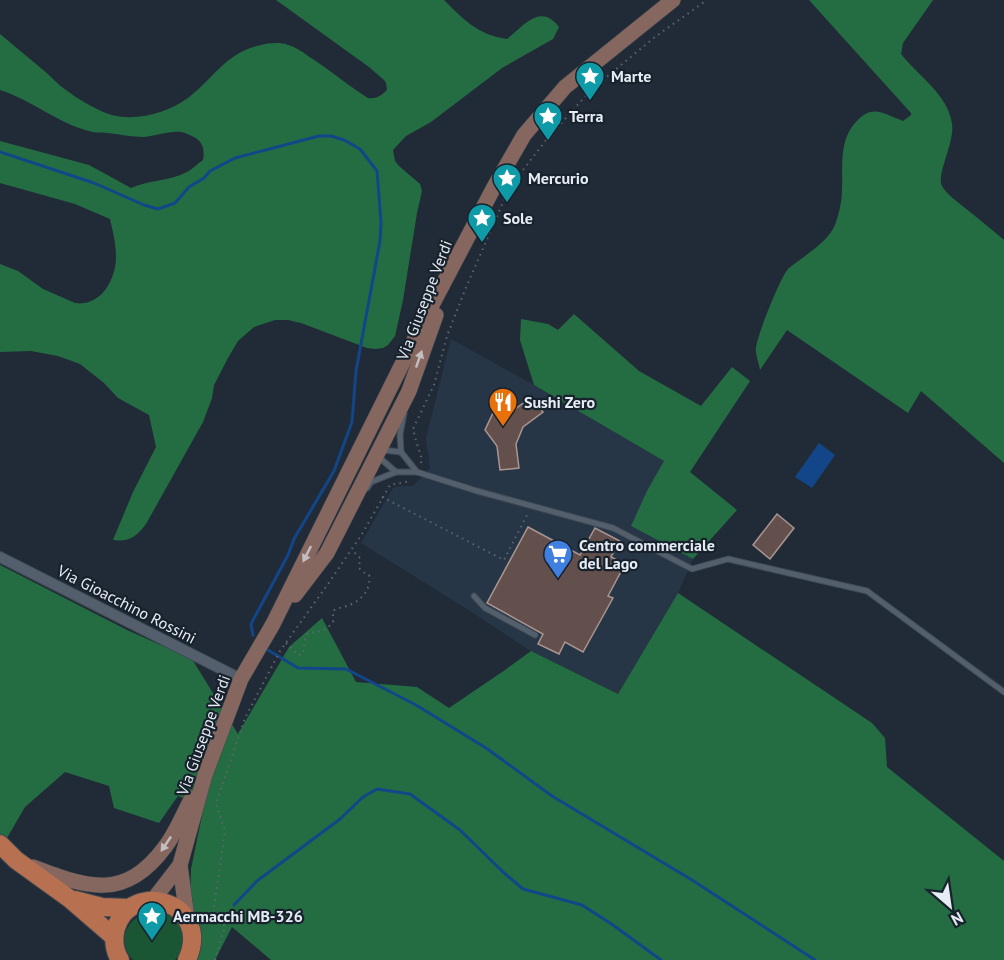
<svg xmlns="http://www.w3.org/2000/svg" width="1004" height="960" font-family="'PT Sans',sans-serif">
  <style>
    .built { fill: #273646 }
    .green { fill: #1a5534 }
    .forest { fill: #246d43 }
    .water { fill: #134689 }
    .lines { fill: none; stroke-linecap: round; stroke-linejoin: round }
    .stream { stroke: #134689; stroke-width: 3 }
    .building { fill: #63504d; stroke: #aa9591; stroke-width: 1.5 }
    .service-casing { stroke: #3f4851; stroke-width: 7 }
    .minor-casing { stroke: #3f4851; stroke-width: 12 }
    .secondary-casing { stroke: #3f4851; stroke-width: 16 }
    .primary-casing { stroke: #3f4851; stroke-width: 20 }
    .path { stroke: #5d6671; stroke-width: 2; stroke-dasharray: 1.5 4.5; stroke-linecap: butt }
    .service { stroke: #545f6d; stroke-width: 5 }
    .minor { stroke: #545f6d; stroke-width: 10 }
    .secondary { stroke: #86675f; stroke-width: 15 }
    .primary { stroke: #b77050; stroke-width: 18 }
    .oneway { fill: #c4bdc0 }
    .labels { text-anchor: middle; stroke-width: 4.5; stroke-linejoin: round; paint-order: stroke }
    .poi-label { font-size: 16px; font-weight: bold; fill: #e5ecf4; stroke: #18222d; text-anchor: start }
    .street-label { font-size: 16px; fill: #e5ecf4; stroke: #18222d }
  </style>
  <rect width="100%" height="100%" fill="#212b37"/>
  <polygon class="built" points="451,339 534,385 664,461 631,526 693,559 678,593 618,694 531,651 470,611 361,543 393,488 401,486 413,486 430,468 426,438"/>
  <path class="green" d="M 151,910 C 173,912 187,924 181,947 C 180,953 179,956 175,960 L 133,960 C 115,940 127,918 151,910 Z"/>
  <g class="forest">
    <path d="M 276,0 L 444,0 C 463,19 478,35 507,39 C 523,27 540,2 559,27 L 553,39 L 502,68 L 431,122 L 406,136 L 393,150 L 395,161 L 399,166 L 420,184 L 422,191 L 417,213 L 403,300 L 395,336 L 388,345 L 383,348 L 375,349 L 367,348 L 301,323 L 288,320 L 275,320 L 254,327 L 238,341 L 228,358 L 214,385 L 212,398 L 203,422 L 146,524 C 136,537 129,542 113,540 L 133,492 L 156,447 L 149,415 L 118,398 L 104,383 L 80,364 L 58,356 L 31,351 L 0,352 L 0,264 L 18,271 L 43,289 L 75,303 C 101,307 116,279 116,257 C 116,244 113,232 110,219 L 75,204 L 0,183 L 0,141 L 89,165 L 131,188 C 148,180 170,181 187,172 C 193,169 198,163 203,160 C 206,144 199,138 185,133 C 174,129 156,136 144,137 C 131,137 119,134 107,133 C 102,132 98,133 93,132 C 60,125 32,100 0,90 L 0,34 C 14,46 28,57 42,69 C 51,76 57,84 66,90 C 76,98 95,109 106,113 C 132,123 166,114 188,98 C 214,78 225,53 261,45 C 269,43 280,42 288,45 C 295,47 302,51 308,56 C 329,69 347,85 368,98 C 376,99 381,96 387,90 L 386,83 L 384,80 L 369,67 Z"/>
    <path d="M 809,0 L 933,0 L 903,43 L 901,54 C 918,76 948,94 952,124 C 955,142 936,175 942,186 C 947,195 957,201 965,208 C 978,218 991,229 1004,240 L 1004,463 L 921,391 L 908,413 L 787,330 L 760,370 C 759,363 755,354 756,348 C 757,336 781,275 789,268 C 804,256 828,242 835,225 C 839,214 842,201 842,189 C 843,167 839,141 855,123 C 873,103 883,114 903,121 L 911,115 L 911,113 Z"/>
    <polygon points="574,314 639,371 701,406 732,367 750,381 690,472 737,510 693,559 631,526 647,491 664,461 534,385 520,340 521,319 548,324 558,330"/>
    <polygon points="0,565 127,630 192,659 238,734 289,647 322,618 356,682 417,687 449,708 505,670 531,651 618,694 678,593 872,723 885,738 887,767 1004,861 1004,960 271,960 232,927 215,960 195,960 190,909 191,869 204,806 178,796 159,823 114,808 109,786 65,772 25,807 0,850"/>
  </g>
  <polygon class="water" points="819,443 835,455 812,488 795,477"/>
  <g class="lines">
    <g class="stream">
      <polyline points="0,152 94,183 144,205 158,209 175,203 189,187 204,178 210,171 235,158 319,136 331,136 344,140 360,149 377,171 381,222 380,241 356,371 352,422 334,471 294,539 288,555 251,624 253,635"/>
      <polyline points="268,650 298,668 346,669 416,705 486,748 552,796 692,880 815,960"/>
      <polyline points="234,905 257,881 340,819 363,797 377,789 410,794 460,830 503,872 523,889 582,905 613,925 661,960"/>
    </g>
  </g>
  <g class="building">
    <polygon points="532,397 543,412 523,427 516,444 519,468 500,470 497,446 485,430 493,413 512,411"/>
    <polygon points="777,514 794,528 770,559 753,545"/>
    <polygon points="528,527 580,555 595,528 620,541 611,557 625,564 608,596 613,598 583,652 565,642 559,654 538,644 543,634 487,603"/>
  </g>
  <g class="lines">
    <g class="service-casing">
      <g id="service">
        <polyline points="404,414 400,434 401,452 417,472"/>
        <polyline points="382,450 401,452"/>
        <polyline points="379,455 381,459 396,472"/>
        <polyline points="367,488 371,482 396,472 417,472 477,491 613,528 692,569 728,559 867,591 1004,692"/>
        <polyline points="474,596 485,608 535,635"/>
      </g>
    </g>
    <g class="minor-casing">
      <polyline id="minor" points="0,557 241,679"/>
    </g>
    <g class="secondary-casing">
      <g id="secondary">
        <polyline points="295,595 327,553 409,391 436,315"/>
        <path d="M 33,867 C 88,888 125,901 165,847 C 176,833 183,814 192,798"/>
        <polyline points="153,900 180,865"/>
        <polyline points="187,918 180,865 205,775 241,679 273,624 421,326 493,189 524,135 565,87 673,0"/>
      </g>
    </g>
    <g class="primary-casing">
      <g id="primary">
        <polyline points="0,844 16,860 70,899 114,937"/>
        <polyline points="75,900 102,907 130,908"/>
        <path d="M 120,960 C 114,950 113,939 116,928 C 131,878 213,902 187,960"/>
      </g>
    </g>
    <g class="path">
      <polyline points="421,463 422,459 416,441 413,429 434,385 447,336 465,290 504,200 523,170 547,139 592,89 655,37 707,0"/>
      <polyline points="382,497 504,560 528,513"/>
      <path d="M 286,643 L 298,655 L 303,654 L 306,635 C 312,631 320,633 327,628 C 329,627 331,624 333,622 L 333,611 C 339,607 346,607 352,604 C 364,598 371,588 369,575 L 363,572 L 359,568 L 360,558 L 352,550"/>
      <polyline points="215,960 225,926 213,914 225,831 216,804 245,718 280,651 328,584 362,534 390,485 411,481"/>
    </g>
    <use href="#service" class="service"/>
    <use href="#minor" class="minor"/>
    <use href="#secondary" class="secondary"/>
    <use href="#primary" class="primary"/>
  </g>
  <defs><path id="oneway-solid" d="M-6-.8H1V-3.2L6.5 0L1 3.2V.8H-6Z" transform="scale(1.5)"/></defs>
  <g class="oneway">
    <use href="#oneway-solid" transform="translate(419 359) rotate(-71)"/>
    <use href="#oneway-solid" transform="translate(307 554) rotate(117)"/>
    <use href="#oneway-solid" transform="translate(166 844) rotate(124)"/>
  </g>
  <defs>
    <g id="sight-pin" transform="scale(1.5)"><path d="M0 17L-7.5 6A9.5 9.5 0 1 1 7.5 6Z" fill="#0f9aa8" stroke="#18222d"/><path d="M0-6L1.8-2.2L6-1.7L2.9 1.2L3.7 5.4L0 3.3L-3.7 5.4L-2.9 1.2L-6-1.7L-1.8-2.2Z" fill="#fff"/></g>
    <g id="restaurant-pin" transform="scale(1.5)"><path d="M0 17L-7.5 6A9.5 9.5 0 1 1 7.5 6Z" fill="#e8710a" stroke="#18222d"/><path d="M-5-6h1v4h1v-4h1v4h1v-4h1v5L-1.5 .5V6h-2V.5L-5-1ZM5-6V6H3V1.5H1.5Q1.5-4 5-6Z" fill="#fff"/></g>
    <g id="supermarket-pin" transform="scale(1.5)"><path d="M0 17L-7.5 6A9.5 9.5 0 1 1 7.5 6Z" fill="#3f7fe0" stroke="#18222d"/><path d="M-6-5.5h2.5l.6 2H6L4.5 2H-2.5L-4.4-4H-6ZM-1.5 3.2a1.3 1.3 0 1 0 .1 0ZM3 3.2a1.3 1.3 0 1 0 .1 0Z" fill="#fff"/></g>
  </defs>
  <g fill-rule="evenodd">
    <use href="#sight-pin" x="590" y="76"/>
    <use href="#sight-pin" x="548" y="116"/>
    <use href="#sight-pin" x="507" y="178"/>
    <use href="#sight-pin" x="482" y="218"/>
    <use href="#restaurant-pin" x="503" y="402"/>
    <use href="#supermarket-pin" x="558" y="554"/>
    <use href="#sight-pin" x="152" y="916"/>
  </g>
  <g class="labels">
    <g class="poi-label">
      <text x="611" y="82">Marte</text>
      <text x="569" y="122">Terra</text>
      <text x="528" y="184">Mercurio</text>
      <text x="503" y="224">Sole</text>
      <text x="524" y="408">Sushi Zero</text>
      <text x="579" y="551">Centro commerciale<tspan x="579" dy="18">del Lago</tspan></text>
      <text x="173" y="922">Aermacchi MB-326</text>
    </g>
    <g class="street-label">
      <text transform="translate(424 300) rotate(-69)" y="6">Via Giuseppe Verdi</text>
      <text transform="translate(127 604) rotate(27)" y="6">Via Gioacchino Rossini</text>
      <text transform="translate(203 735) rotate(-70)" y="6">Via Giuseppe Verdi</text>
    </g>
  </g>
  <g transform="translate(950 906) rotate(151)" stroke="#18222d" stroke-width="4.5" paint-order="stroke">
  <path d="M0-4.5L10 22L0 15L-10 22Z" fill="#e5ecf4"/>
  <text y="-9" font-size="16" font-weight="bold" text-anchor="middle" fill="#e5ecf4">N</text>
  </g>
</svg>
